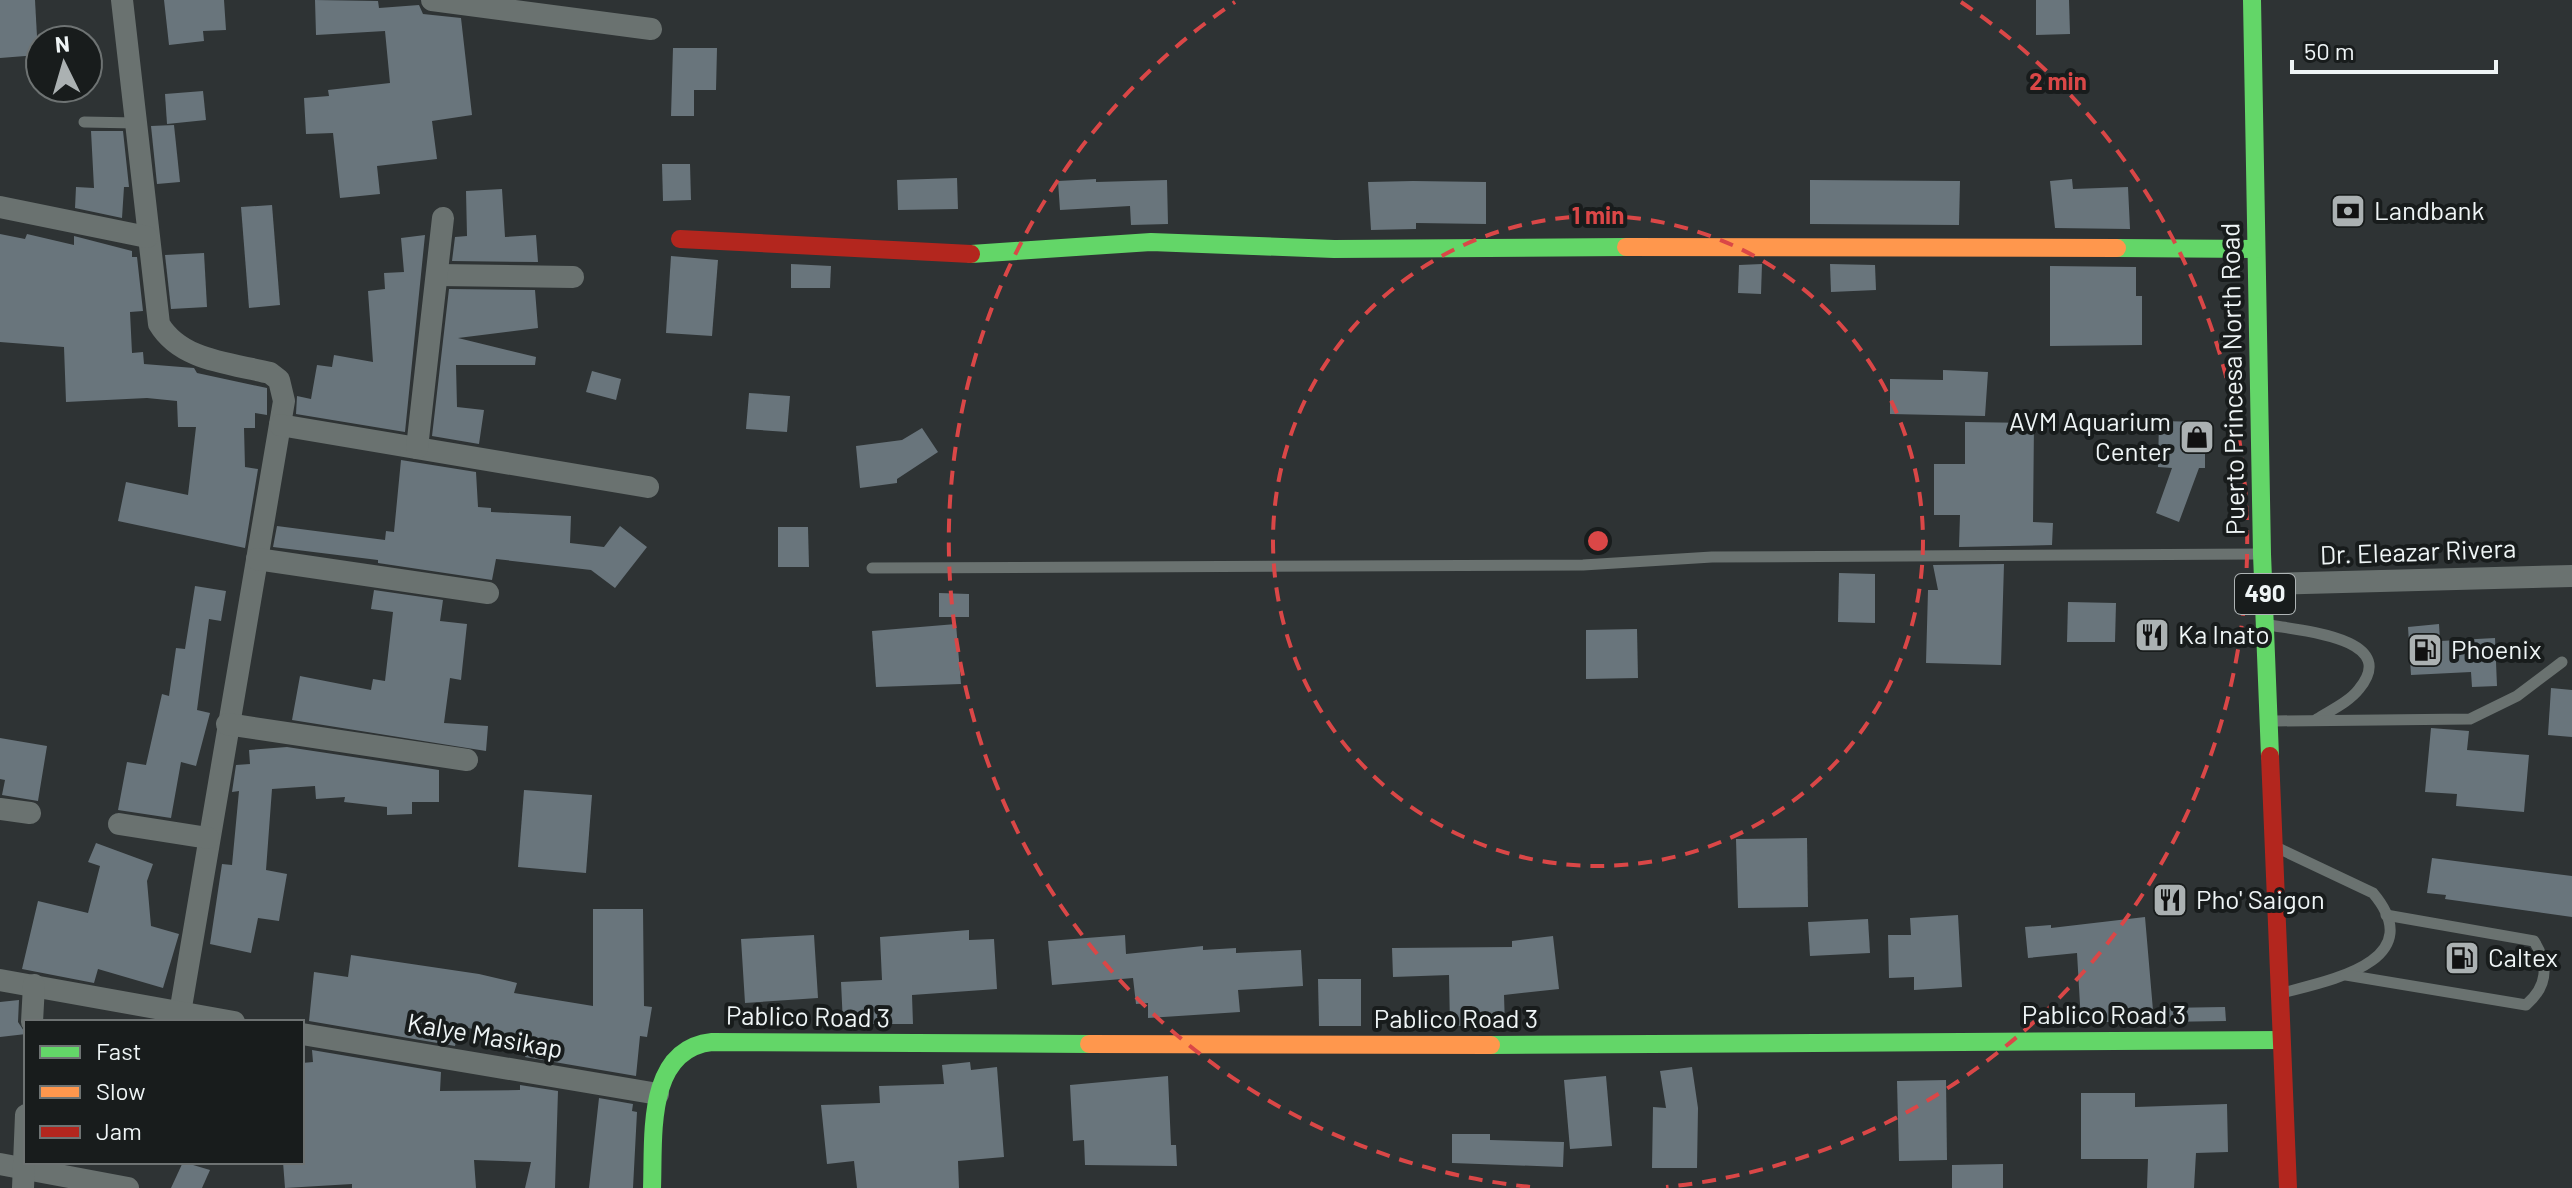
<svg xmlns="http://www.w3.org/2000/svg" width="2572" height="1188" font-family="Barlow,sans-serif">
  <style>
    .building { fill: #69757c }
    .lines { fill: none; stroke-linecap: round; stroke-linejoin: round }
    .lane { stroke: #6a7270; stroke-width: 11 }
    .street { stroke: #6a7270; stroke-width: 22 }
    .fast { stroke: #63d668; stroke-width: 18 }
    .slow { stroke: #ff974d; stroke-width: 18 }
    .jam { stroke: #b3261e; stroke-width: 18 }
    .ring { fill: none; stroke: #da4747; stroke-width: 4; stroke-dasharray: 14 10 }
    .labels { text-anchor: middle; stroke-width: 8; stroke-linejoin: round; paint-order: stroke }
    .shield { fill: #181c1c; stroke: #aeb4b5; stroke-width: 2 }
    .shield-label { font-size: 24px; font-weight: bold; fill: #eff5f6 }
    .poi-label { font-size: 26px; fill: #eff5f6; stroke: #181c1c; text-anchor: start }
    .street-label { font-size: 26px; fill: #eff5f6; stroke: #181c1c }
    .centre { fill: #da4747; stroke: #181c1c; stroke-width: 4 }
    .ring-label { font-size: 24px; text-anchor: middle; font-weight: bold; fill: #da4747; stroke: #181c1c; stroke-width: 8; stroke-linejoin: round; paint-order: stroke }
  </style>
  <rect width="100%" height="100%" fill="#2e3334"/>
  <g class="building">
    <polygon points="0,0 35,0 38,55 0,58"/>
    <polygon points="164,0 224,0 226,30 203,31 204,41 169,45"/>
    <polygon points="315,0 378,1 379,8 419,5 423,14 461,18 472,115 432,121 437,159 377,166 380,194 340,198 333,133 306,134 304,98 329,96 328,90 390,83 385,31 316,35"/>
    <polygon points="2036,0 2069,0 2070,34 2036,35"/>
    <polygon points="673,48 717,48 716,90 694,90 694,116 671,116"/>
    <polygon points="203,91 206,120 167,124 165,94"/>
    <polygon points="174,125 180,182 157,184 151,126"/>
    <polygon points="91,131 123,131 129,187 124,187 122,218 75,208 76,187 94,188"/>
    <polygon points="662,164 690,164 691,200 663,201"/>
    <polygon points="957,178 958,209 898,210 897,180"/>
    <polygon points="1096,179 1096,182 1167,180 1168,224 1131,225 1130,206 1060,210 1058,181"/>
    <polygon points="2072,179 2073,189 2128,187 2130,229 2055,228 2050,181"/>
    <polygon points="1810,180 1960,181 1959,225 1810,224"/>
    <polygon points="1413,181 1486,182 1486,224 1416,223 1416,229 1371,230 1368,182"/>
    <polygon points="502,189 505,237 536,235 538,262 452,261 455,237 467,236 466,191"/>
    <polygon points="272,205 280,305 249,308 241,207"/>
    <polygon points="0,234 25,239 27,234 74,245 74,236 132,251 132,257 137,257 143,311 130,312 132,353 143,352 144,364 194,368 197,373 267,388 267,415 255,413 255,428 244,428 245,467 258,469 245,548 118,521 126,482 188,495 196,427 178,427 177,401 147,398 66,402 64,347 0,342"/>
    <polygon points="425,235 405,432 296,414 297,396 311,399 317,365 332,367 334,355 373,362 368,291 385,289 384,273 404,272 401,238"/>
    <polygon points="204,253 207,307 171,309 165,255"/>
    <polygon points="671,256 718,260 712,336 666,333"/>
    <polygon points="791,264 831,266 830,288 791,288"/>
    <polygon points="1762,264 1761,294 1738,293 1739,265"/>
    <polygon points="1830,264 1875,265 1876,290 1831,292"/>
    <polygon points="2050,266 2136,267 2136,296 2142,296 2142,345 2050,346"/>
    <polygon points="449,289 535,290 538,328 458,338 536,357 535,365 456,365 457,407 484,410 479,444 432,436"/>
    <polygon points="1943,370 1988,372 1985,416 1890,414 1890,379 1943,380"/>
    <polygon points="592,371 621,379 616,400 586,392"/>
    <polygon points="749,393 790,396 787,432 746,429"/>
    <polygon points="2159,421 2205,422 2205,468 2199,468 2179,522 2156,513 2172,468 2158,467"/>
    <polygon points="1965,422 2034,423 2033,522 2053,523 2052,545 1959,547 1960,515 1934,515 1934,464 1965,464"/>
    <polygon points="922,428 938,452 897,479 897,483 860,488 856,446 902,440"/>
    <polygon points="401,460 476,472 478,507 491,508 491,512 571,516 570,543 604,547 620,526 647,547 615,588 591,570 496,559 492,580 378,563 378,560 273,547 277,526 385,540 386,531 394,532"/>
    <polygon points="778,527 808,527 809,567 778,567"/>
    <polygon points="2004,564 2001,665 1926,663 1928,590 1938,590 1933,565"/>
    <polygon points="1839,573 1875,574 1875,623 1838,622"/>
    <polygon points="195,586 226,591 221,621 209,619 197,710 210,713 196,766 181,762 171,818 118,810 127,762 146,765 162,694 169,696 176,648 185,649"/>
    <polygon points="374,590 443,600 440,621 467,624 461,680 450,678 444,723 488,726 486,751 292,720 300,676 371,690 373,679 385,681 393,612 371,609"/>
    <polygon points="939,593 969,594 969,617 939,617"/>
    <polygon points="2068,602 2116,603 2115,642 2067,642"/>
    <polygon points="956,624 961,684 876,687 872,631"/>
    <polygon points="2439,624 2440,641 2495,638 2497,686 2472,687 2471,672 2411,675 2408,627"/>
    <polygon points="1637,629 1638,678 1586,679 1586,630"/>
    <polygon points="2551,688 2572,690 2572,737 2548,735"/>
    <polygon points="2431,728 2469,731 2467,750 2529,755 2524,812 2456,806 2457,794 2425,792"/>
    <polygon points="0,738 47,746 38,801 2,795 5,780 0,779"/>
    <polygon points="287,747 439,770 439,802 412,802 412,814 387,815 387,807 344,802 345,797 316,799 315,786 272,789 266,870 287,874 279,921 258,918 251,953 210,944 222,864 232,865 239,791 232,792 236,765 250,764 249,750"/>
    <polygon points="524,790 592,795 586,873 518,867"/>
    <polygon points="1807,838 1808,907 1738,908 1736,839"/>
    <polygon points="96,843 153,864 147,881 151,926 179,934 163,988 98,969 94,983 22,969 38,901 88,913 100,866 88,862"/>
    <polygon points="2432,858 2572,876 2572,917 2445,899 2446,895 2427,893"/>
    <polygon points="593,909 643,909 644,1006 652,1007 647,1037 640,1036 636,1076 525,1057 528,1041 459,1026 455,1046 309,1021 314,972 348,977 351,955 479,974 517,983 514,993 593,1006"/>
    <polygon points="1958,915 1962,987 1914,990 1914,977 1889,978 1888,935 1911,935 1910,918"/>
    <polygon points="2145,917 2154,1022 2081,1022 2077,953 2028,958 2025,927 2051,925 2051,928"/>
    <polygon points="1868,919 1870,953 1810,956 1808,922"/>
    <polygon points="969,930 969,940 994,939 997,989 912,995 913,1024 843,1024 841,982 882,980 880,937"/>
    <polygon points="814,935 818,998 745,1003 741,939"/>
    <polygon points="1125,935 1126,954 1203,946 1203,950 1236,948 1236,953 1301,950 1303,986 1238,990 1240,1012 1148,1018 1148,1003 1136,1004 1133,978 1052,985 1048,941"/>
    <polygon points="1553,936 1559,989 1504,995 1505,1026 1450,1026 1449,975 1393,977 1392,948 1512,947 1512,941"/>
    <polygon points="1318,979 1361,979 1361,1026 1319,1026"/>
    <polygon points="19,1000 18,1022 26,1034 0,1037 0,1002"/>
    <polygon points="2225,1007 2226,1021 2163,1022 2163,1008"/>
    <polygon points="312,1050 441,1072 440,1091 520,1090 520,1085 558,1091 555,1188 525,1188 531,1162 474,1160 476,1188 352,1188 352,1184 285,1188 283,1162 302,1162 302,1063 313,1062"/>
    <polygon points="970,1062 971,1070 997,1067 1004,1157 958,1161 959,1188 857,1188 854,1161 827,1164 821,1105 880,1103 879,1086 944,1084 942,1065"/>
    <polygon points="1692,1067 1698,1108 1697,1168 1652,1168 1653,1107 1666,1108 1660,1071"/>
    <polygon points="1168,1076 1171,1145 1176,1145 1177,1166 1085,1165 1084,1140 1073,1141 1070,1085"/>
    <polygon points="1606,1076 1612,1146 1570,1149 1564,1080"/>
    <polygon points="1946,1080 1947,1160 1899,1161 1897,1081"/>
    <polygon points="2081,1093 2135,1093 2135,1107 2227,1104 2228,1152 2196,1153 2194,1188 2147,1188 2148,1159 2081,1159"/>
    <polygon points="599,1098 633,1104 632,1111 637,1112 633,1188 589,1188"/>
    <polygon points="1452,1134 1490,1134 1490,1140 1564,1142 1563,1167 1452,1163"/>
    <polygon points="183,1162 210,1170 202,1188 171,1188"/>
    <polygon points="2003,1164 2003,1188 1952,1188 1952,1165"/>
  </g>
  <g class="lines">
    <g class="lane">
      <polyline points="84,122 136,123"/>
      <polyline points="872,568 1583,565 1712,557 2258,554"/>
      <path d="M 2269,625 C 2296,630 2402,637 2359,689 C 2349,702 2331,710 2317,719"/>
      <polyline points="2274,721 2470,719 2517,696 2562,662"/>
      <path d="M 2278,848 L 2373,893 C 2431,962 2327,981 2282,993"/>
      <path d="M 2346,975 L 2526,1005 C 2548,986 2549,965 2534,941 L 2386,915"/>
    </g>
    <g class="street">
      <path d="M 122,0 L 159,324 C 181,361 230,363 270,373 L 279,380 L 284,401 L 180,1013"/>
      <polyline points="432,0 651,29"/>
      <polyline points="0,207 147,237"/>
      <polyline points="438,275 573,277"/>
      <polyline points="280,425 648,487"/>
      <polyline points="417,448 443,218"/>
      <polyline points="257,559 488,593"/>
      <polyline points="2265,584 2572,576"/>
      <polyline points="227,724 467,760"/>
      <polyline points="0,809 30,813"/>
      <polyline points="119,824 208,838"/>
      <polyline points="0,980 234,1022"/>
      <polyline points="32,1022 34,985"/>
      <polyline points="302,1034 658,1094"/>
      <polyline points="0,1164 128,1188"/>
      <polyline points="23,1188 26,1115"/>
    </g>
    <g class="fast">
      <polyline points="2252,0 2262,554 2270,756"/>
      <polyline points="2117,248 2256,249"/>
      <polyline points="971,254 1151,242 1334,249 1626,247"/>
      <polyline points="1491,1045 2281,1040"/>
      <path d="M 652,1188 C 654,1138 645,1049 712,1042 L 1089,1044"/>
    </g>
    <g class="slow">
      <polyline points="1626,247 2117,248"/>
      <polyline points="1089,1044 1491,1045"/>
    </g>
    <g class="jam">
      <polyline points="680,239 971,254"/>
      <polyline points="2270,756 2288,1188"/>
    </g>
  </g>
  <g class="ring">
    <circle cx="1598" cy="541" r="325"/>
    <path d="M1530 1187A650 650 0 0 1 1235 2M1961 2A650 650 0 0 1 1666 1187"/>
  </g>
  <defs>
    <g id="bank-square" transform="scale(1.8)"><rect x="-9" y="-9" width="18" height="18" rx="4" fill="#abb1b2" stroke="#181c1c"/><path d="M-6-4H6V4H-6ZM0-2.3a2.3 2.3 0 1 0 0 4.6a2.3 2.3 0 1 0 0-4.6Z" fill="#111"/></g>
    <g id="shop-square" transform="scale(1.8)"><rect x="-9" y="-9" width="18" height="18" rx="4" fill="#abb1b2" stroke="#181c1c"/><path d="M-5-2.5h2.3a2.7 3.5 0 0 1 5.4 0H5L5.5 6h-11ZM-1.5-2.5h3a1.5 2.3 0 0 0-3 0Z" fill="#111"/></g>
    <g id="restaurant-square" transform="scale(1.8)"><rect x="-9" y="-9" width="18" height="18" rx="4" fill="#abb1b2" stroke="#181c1c"/><path d="M-5-6h1v4h1v-4h1v4h1v-4h1v5L-1.5 .5V6h-2V.5L-5-1ZM5-6V6H3V1.5H1.5Q1.5-4 5-6Z" fill="#111"/></g>
    <g id="fuel-square" transform="scale(1.8)"><rect x="-9" y="-9" width="18" height="18" rx="4" fill="#abb1b2" stroke="#181c1c"/><path d="M-5.5-6h7V0h2V4h1.3V-2.5L3-4.5l.8-.8L6-3V5H2.5V1h-1V6h-7ZM-4.2-4.7v3.2H.2V-4.7Z" fill="#111"/></g>
  </defs>
  <g fill-rule="evenodd">
    <use href="#bank-square" x="2348" y="211"/>
    <use href="#shop-square" x="2197" y="437"/>
    <use href="#restaurant-square" x="2152" y="635"/>
    <use href="#fuel-square" x="2425" y="650"/>
    <use href="#restaurant-square" x="2170" y="900"/>
    <use href="#fuel-square" x="2462" y="958"/>
  </g>
  <g class="labels">
    <rect class="shield" x="2235" y="574" width="60" height="40" rx="6"/>
    <g class="shield-label">
      <text x="2265" y="602">490</text>
    </g>
    <g class="poi-label">
      <text x="2374" y="220">Landbank</text>
      <text x="2171" y="431" text-anchor="end">AVM Aquarium<tspan x="2171" dy="30">Center</tspan></text>
      <text x="2178" y="644">Ka Inato</text>
      <text x="2451" y="659">Phoenix</text>
      <text x="2196" y="909">Pho' Saigon</text>
      <text x="2488" y="967">Caltex</text>
    </g>
    <g class="street-label">
      <text transform="translate(2233 379) rotate(-91)" y="9">Puerto Princesa North Road</text>
      <text transform="translate(2418 552) rotate(-2)" y="9">Dr. Eleazar Rivera</text>
      <text x="2104" y="1024">Pablico Road 3</text>
      <text transform="translate(808 1017) rotate(1)" y="9">Pablico Road 3</text>
      <text x="1456" y="1028">Pablico Road 3</text>
      <text transform="translate(485 1036) rotate(10)" y="9">Kalye Masikap</text>
    </g>
  </g>
  <circle cx="1598" cy="541" r="12" class="centre"/>
  <g class="ring-label">
    <text x="2058" y="90">2 min</text>
    <text x="1598" y="224">1 min</text>
  </g>
  <rect x="24" y="1020" width="280" height="144" fill="#181c1c" stroke="#6e7373" stroke-width="2"/>
  <rect x="40" y="1046" width="40" height="12" fill="#63d668" stroke="#6e7373" stroke-width="2"/>
  <text x="96" y="1060" font-size="24" fill="#eff5f6">Fast</text>
  <rect x="40" y="1086" width="40" height="12" fill="#ff974d" stroke="#6e7373" stroke-width="2"/>
  <text x="96" y="1100" font-size="24" fill="#eff5f6">Slow</text>
  <rect x="40" y="1126" width="40" height="12" fill="#b3261e" stroke="#6e7373" stroke-width="2"/>
  <text x="96" y="1140" font-size="24" fill="#eff5f6">Jam</text>
  <g transform="translate(64 64) rotate(355)"><circle r="38" fill="#181c1c" stroke="#6e7373" stroke-width="2"/>
  <path d="M0-6L14 30L0 20L-14 30Z" fill="#abb1b2"/>
  <text y="-12" font-size="22" font-weight="bold" text-anchor="middle" fill="#eff5f6">N</text>
  </g>
  <path d="M2292 60v12h204v-12" fill="none" stroke="#eff5f6" stroke-width="4"/>
  <text x="2304" y="60" font-size="24" fill="#eff5f6" stroke="#181c1c" stroke-width="6" paint-order="stroke">50 m</text>
</svg>
